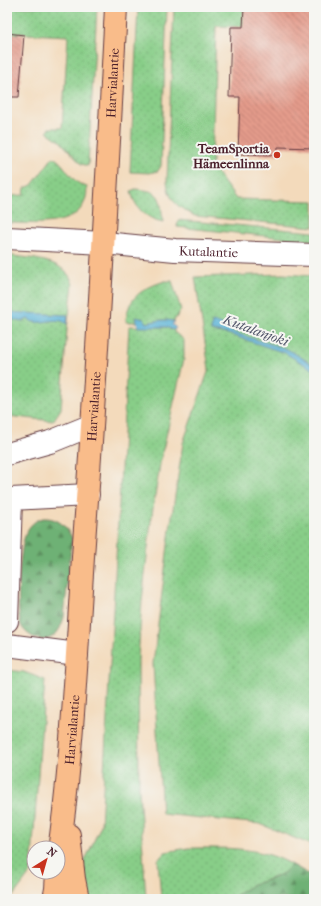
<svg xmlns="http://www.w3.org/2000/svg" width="321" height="906" font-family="'IM FELL French Canon',serif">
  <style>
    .grass { fill: url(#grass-dots); stroke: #69765a }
    .forest { fill: url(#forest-firs); stroke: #5c6850 }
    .water { fill: #58b2d6; stroke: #516880 }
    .building { fill: url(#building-back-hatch) }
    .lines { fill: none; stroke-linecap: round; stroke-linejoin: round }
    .minor-casing { stroke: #633b41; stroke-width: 24 }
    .major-casing { stroke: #633b41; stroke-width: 24 }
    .minor { stroke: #fff; stroke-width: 22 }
    .major { stroke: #f9bc8a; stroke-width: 22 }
    .poi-dot { fill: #c8321e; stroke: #f6f6f2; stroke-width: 1.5 }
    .labels { text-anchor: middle; stroke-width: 4; stroke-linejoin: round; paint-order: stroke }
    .street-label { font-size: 13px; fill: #4a1f2b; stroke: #f6f6f2 }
    .poi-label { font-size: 13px; font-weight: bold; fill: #4a1f2b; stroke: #f6f6f2; text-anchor: end }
    .water-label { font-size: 14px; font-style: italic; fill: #4f5267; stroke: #f6f6f2 }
  </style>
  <defs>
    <pattern id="grass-dots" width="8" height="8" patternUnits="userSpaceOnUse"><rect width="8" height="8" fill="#88ce88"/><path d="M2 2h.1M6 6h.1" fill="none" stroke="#77b076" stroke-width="1.8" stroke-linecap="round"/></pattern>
    <pattern id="forest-firs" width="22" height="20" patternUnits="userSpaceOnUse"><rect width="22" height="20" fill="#6eb174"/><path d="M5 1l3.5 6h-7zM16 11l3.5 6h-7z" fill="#5c8f5f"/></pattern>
    <pattern id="building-back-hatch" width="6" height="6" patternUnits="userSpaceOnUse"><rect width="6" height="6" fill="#e49b8b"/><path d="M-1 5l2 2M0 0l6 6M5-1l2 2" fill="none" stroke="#bb7e72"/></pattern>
  </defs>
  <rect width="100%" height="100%" fill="#f6f6f2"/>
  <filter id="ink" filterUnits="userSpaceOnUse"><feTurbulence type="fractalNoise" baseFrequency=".025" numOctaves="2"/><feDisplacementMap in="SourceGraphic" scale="8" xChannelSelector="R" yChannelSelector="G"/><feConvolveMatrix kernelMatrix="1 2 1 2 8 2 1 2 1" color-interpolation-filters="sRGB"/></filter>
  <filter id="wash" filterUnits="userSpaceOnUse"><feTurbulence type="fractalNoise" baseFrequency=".012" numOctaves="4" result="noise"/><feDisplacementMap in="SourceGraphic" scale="16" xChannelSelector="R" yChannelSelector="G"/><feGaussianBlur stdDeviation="0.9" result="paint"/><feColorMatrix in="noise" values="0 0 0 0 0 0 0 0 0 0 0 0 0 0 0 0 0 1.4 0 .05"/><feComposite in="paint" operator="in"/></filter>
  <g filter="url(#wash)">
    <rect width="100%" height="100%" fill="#f3dabb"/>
    <g class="grass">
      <polygon points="7,7 97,7 88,166 81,164 60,141 47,132 49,128 62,128 68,36 7,33"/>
      <polygon points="138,7 167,7 161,166 158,171 149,173 130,172"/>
      <path d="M 174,7 L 244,7 L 243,27 L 216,26 L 212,166 L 236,199 L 314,201 L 314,227 L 195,216 C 178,207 168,201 167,180 Z"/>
      <path d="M 53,157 C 66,163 70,183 87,187 C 88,230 36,223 7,223 L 7,196 L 24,195 L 25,188 L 32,185 Z"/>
      <path d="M 135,189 C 162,191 160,196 163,222 C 146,219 134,207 131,191 Z"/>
      <polygon points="178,220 314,232 314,241 177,227"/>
      <path d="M 7,255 C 30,259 67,258 73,285 L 67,329 L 61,409 L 53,421 L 7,416 Z"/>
      <polygon points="283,274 314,276 314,846 260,824 162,814 153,664 170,529 183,443 209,369 195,277"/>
      <path d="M 165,281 L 172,281 L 181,310 L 174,321 L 161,320 L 146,323 L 136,318 L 138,322 L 126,322 C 127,297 143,288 165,281 Z"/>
      <polygon points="129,326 167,327 170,329 174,330 174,332 184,340 184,359 161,458 151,521 142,601 138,660 139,789 146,899 88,899 83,865 101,825"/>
      <polygon points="7,670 24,672 45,680 31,872 11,899 7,899"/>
      <path d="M 188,848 C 225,848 258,846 291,864 L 289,869 L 282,874 L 254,885 L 231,899 L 161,899 L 158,860 L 165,852 Z"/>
    </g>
    <g class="forest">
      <path d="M 43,518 C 57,517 67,526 72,538 L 64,617 C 62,624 59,633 52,637 C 42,644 25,635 21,625 C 16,611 19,548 26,533 C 29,526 35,520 43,518 Z"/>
      <path d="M 291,864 L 314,877 L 314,899 L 231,899 C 238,894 245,889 253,885 C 264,880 286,877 291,864 Z"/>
    </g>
    <g class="water">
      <path d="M 7,312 L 68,315 L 67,324 C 58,316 45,324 34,322 C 32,322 30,320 28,319 L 22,322 L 7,318 Z"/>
      <path d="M 136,317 L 144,319 L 146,323 C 156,321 166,318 175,322 L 172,324 L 176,328 L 174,330 L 170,329 L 167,327 L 138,327 Z"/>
      <polygon points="212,322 222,324 232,332 287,349 314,365 314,370 285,353 228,334 211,331"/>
    </g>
    <g id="blocks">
      <g class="building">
        <polygon points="244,7 314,7 314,148 278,147 277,155 238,154 240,97 229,97 231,27 243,27"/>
        <polygon points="7,33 24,35 19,97 7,97"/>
      </g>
    </g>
  </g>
  <g filter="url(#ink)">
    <use href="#blocks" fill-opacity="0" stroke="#633b41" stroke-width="1"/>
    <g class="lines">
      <g class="minor-casing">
        <g id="minor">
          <path id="s1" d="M 7,238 L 104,243 L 175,250 L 314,255"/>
          <polyline points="7,454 50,442 92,425"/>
          <polyline points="7,621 11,499 88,495"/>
          <polyline points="7,645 77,654"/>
        </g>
      </g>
      <g class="major-casing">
        <g id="major">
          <polyline points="69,835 74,879 78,899"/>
          <path id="s2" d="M 58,858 C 73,753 77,647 84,542 C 97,364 107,185 116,7"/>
          <polyline points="54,899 56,889 57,872"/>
        </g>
      </g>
      <use href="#minor" class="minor"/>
      <use href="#major" class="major"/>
    </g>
  </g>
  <circle class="poi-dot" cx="277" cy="155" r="4"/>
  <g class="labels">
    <g class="street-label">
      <text dy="5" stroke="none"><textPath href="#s2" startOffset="777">Harvialantie</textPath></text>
      <text dy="5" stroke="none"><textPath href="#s1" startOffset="202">Kutalantie</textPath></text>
      <text dy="5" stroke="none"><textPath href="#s2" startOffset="453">Harvialantie</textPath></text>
      <text dy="5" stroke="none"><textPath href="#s2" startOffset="129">Harvialantie</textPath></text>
    </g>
    <g class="poi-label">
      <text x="269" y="153">TeamSportia<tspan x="269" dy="15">Hämeenlinna</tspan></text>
    </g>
    <g class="water-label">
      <text transform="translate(256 330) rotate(20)" y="5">Kutalanjoki</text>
    </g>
  </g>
  <rect width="321" height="906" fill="none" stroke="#f6f6f2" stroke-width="24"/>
  <g transform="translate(46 860) rotate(37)"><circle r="19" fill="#f6f6f2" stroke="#b1a0a2"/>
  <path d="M0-3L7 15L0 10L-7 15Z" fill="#c8321e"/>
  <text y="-6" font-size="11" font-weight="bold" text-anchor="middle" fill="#4a1f2b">N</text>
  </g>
</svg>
